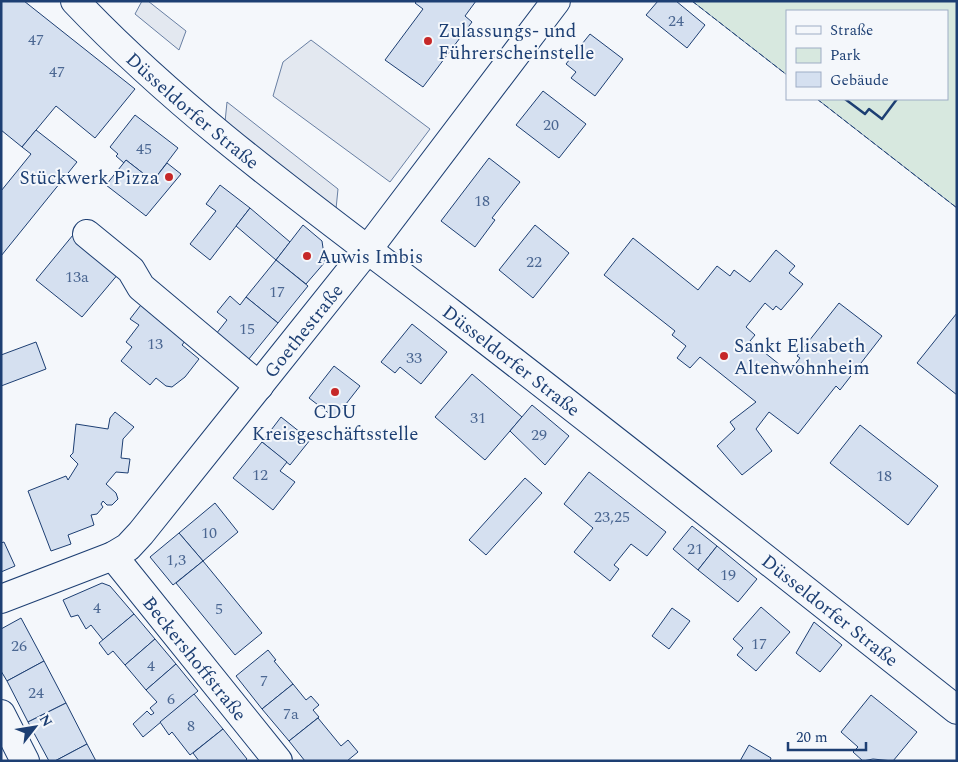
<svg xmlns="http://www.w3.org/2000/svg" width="958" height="762" font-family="Spectral,serif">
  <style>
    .green { fill: #d7e8df; stroke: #687fa3 }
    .parking { fill: #e3e8f0; stroke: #687fa3 }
    .building { fill: #d5e0f0; stroke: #1d3f73 }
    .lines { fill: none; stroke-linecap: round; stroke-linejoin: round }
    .minor-casing { stroke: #1d3f73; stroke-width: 30 }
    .minor { stroke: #f4f7fb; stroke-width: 28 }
    .fence { stroke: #1d3f73; stroke-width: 1; stroke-dasharray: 6 2.5; stroke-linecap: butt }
    .wall { stroke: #1d3f73; stroke-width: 2.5 }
    .poi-dot { fill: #c62828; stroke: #f4f7fb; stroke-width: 2 }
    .labels { text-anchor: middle; stroke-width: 4; stroke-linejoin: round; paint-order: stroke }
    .number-label { font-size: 16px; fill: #4b6792 }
    .poi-label { font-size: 19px; fill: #1d3f73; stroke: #f4f7fb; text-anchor: start }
    .street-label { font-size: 19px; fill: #1d3f73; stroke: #f4f7fb }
  </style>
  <rect width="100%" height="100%" fill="#f4f7fb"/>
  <polygon class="green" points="692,1 957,1 957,208 817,99 947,99 947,11 787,11 787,75"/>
  <g class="parking">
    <polygon points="142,1 148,1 186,31 179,50 135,14"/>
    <polygon points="311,40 430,129 390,182 273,96 283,62"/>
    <polygon points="227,102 338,189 336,209 225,122"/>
  </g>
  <g class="building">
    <polygon points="1,1 24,1 135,89 95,138 56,106 22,147 1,130"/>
    <polygon points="417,1 476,1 465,16 472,22 423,87 385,60 423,9 415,3"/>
    <polygon points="658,1 676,1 705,25 687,48 646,15"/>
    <polygon points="590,34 623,59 595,96 571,78 576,72 566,64"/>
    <polygon points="543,91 586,124 559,158 516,125"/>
    <polygon points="135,115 178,148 153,181 126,160 124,163 116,156 118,154 110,147"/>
    <polygon points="36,130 77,162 1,256 1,191 31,154 22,147"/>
    <polygon points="489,158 520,182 492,218 495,220 475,247 441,221"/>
    <polygon points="126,160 153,181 167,163 181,174 146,216 106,185"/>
    <polygon points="220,185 250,208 210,260 190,244 216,211 206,204"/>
    <polygon points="250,208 290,242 276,260 236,226"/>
    <polygon points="303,225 322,241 325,262 306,284 276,260"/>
    <polygon points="535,225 569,253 533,298 499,270"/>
    <polygon points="73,235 119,273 82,317 36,280"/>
    <polygon points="633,238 698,290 717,266 730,276 734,270 750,282 776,250 795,266 789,273 803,284 781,310 776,306 773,310 765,303 746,327 755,335 750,341 789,372 800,358 797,356 839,303 882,336 840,390 836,386 798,434 769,412 756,429 772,451 742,475 717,446 735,429 730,422 756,402 700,357 690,368 677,358 686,346 672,335 675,331 604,275"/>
    <polygon points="276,260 308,286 278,323 246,297"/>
    <polygon points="230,296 240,305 246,297 278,323 248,360 216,334 227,320 217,312"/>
    <polygon points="144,301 189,336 182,345 199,359 185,377 172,387 166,386 156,378 150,385 121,361 132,347 126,342 139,325 130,319"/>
    <polygon points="957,313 957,395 917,363"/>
    <polygon points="412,324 447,352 421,384 400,367 395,373 381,362"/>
    <polygon points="36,342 46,369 1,386 1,355"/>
    <polygon points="334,366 360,386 335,418 309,398"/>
    <polygon points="472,374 522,417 485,460 435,417"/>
    <polygon points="532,405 569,436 545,465 510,431"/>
    <polygon points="115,412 134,427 123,439 121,458 130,459 128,473 116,472 106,484 116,493 118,499 112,505 107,505 103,501 101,504 103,507 97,514 91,515 94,525 68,535 71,544 51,551 28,491 66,476 68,480 78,464 70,456 73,453 76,424 108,429 110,418"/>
    <polygon points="281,417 310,440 290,465 262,442"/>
    <polygon points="860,425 938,486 908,525 830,463"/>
    <polygon points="262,442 287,462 280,471 295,482 273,510 233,478"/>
    <polygon points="589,472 666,532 647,556 631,544 614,565 619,569 610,581 574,552 593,528 564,504"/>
    <polygon points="525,478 542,493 486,555 469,540"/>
    <polygon points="215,503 238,532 203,561 179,533"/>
    <polygon points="692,526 717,546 698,570 673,549"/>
    <polygon points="179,533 203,561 173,585 150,557"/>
    <polygon points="4,542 15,566 1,572 1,543"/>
    <polygon points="717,546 757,579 738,602 698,570"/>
    <polygon points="203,561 262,633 235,655 176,583"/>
    <polygon points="102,583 110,586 134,614 103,640 91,625 86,629 78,615 71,617 63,600"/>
    <polygon points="761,607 790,632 756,671 737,655 743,648 733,639"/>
    <polygon points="672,608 690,621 669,649 652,636"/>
    <polygon points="134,614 155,639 125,665 113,651 108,655 99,643"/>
    <polygon points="21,618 44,661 7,681 1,671 1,629"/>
    <polygon points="814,622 842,645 820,672 796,653"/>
    <polygon points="155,639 176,664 146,690 125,665"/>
    <polygon points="268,650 276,660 274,661 293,684 262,709 236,676"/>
    <polygon points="44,661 66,703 28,722 7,681"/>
    <polygon points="176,664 198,691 143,737 133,724 147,711 151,715 154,713 150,708 157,702 146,690"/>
    <polygon points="293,684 306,700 311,696 319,705 313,710 319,717 289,741 262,709"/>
    <polygon points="194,694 223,729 190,755 172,732 169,735 160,722"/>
    <polygon points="871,695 917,732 893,761 873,759 863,761 853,752 858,747 841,732"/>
    <polygon points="66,703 87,744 55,761 49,761 28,722"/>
    <polygon points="318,718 341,746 348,740 358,752 347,761 305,761 289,741"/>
    <polygon points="223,729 247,759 245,761 199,761 193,753"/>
    <polygon points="87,744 96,761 55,761"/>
    <polygon points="749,745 771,758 770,761 740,761"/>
  </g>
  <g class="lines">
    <g class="minor-casing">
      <g id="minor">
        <path id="s1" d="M 75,1 C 187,119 322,214 451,313 C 621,444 789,577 957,710"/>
        <polyline points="87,234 131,270 141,287 259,386"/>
        <path id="s2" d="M 113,556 L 278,761"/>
        <path id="s3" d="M 1,599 L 113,556 L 128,547 L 141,533 L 368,249 L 556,1"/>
        <polyline points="1,714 25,761"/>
      </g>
    </g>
    <use href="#minor" class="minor"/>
    <g class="fence">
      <polyline points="692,1 787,75"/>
      <polyline points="817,99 957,208"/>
    </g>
    <polyline class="wall" points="845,99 865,114 869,109 882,119 897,99"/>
  </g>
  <g class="poi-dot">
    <circle cx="428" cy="41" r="5"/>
    <circle cx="169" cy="177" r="5"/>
    <circle cx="307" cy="256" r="5"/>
    <circle cx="724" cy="356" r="5"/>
    <circle cx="335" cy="392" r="5"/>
  </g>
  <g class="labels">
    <g class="number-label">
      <text x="676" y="26">24</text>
      <text x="36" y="45">47</text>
      <text x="57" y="77">47</text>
      <text x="551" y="130">20</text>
      <text x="144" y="154">45</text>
      <text x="482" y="206">18</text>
      <text x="534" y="267">22</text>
      <text x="77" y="282">13a</text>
      <text x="277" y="297">17</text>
      <text x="247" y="334">15</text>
      <text x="155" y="349">13</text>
      <text x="414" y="363">33</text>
      <text x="478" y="423">31</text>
      <text x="539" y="440">29</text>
      <text x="260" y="480">12</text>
      <text x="884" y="481">18</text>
      <text x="612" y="522">23,25</text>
      <text x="209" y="538">10</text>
      <text x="695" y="554">21</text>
      <text x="176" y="565">1,3</text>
      <text x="728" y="580">19</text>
      <text x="97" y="613">4</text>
      <text x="219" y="614">5</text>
      <text x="759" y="649">17</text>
      <text x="19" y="651">26</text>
      <text x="151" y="671">4</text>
      <text x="264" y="686">7</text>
      <text x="36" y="698">24</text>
      <text x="171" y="704">6</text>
      <text x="291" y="719">7a</text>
      <text x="191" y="731">8</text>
    </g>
    <g class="poi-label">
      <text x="438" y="37">Zulassungs- und<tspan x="438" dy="22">Führerscheinstelle</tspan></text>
      <text x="159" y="184" text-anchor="end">Stückwerk Pizza</text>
      <text x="317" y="263">Auwis Imbis</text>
      <text x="734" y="352">Sankt Elisabeth<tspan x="734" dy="22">Altenwohnheim</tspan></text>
      <text x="335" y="418" text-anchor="middle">CDU<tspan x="335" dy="22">Kreisgeschäftsstelle</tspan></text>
    </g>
    <g class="street-label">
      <text dy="7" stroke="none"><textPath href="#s1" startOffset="161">Düsseldorfer Straße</textPath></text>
      <text dy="7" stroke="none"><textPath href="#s3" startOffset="416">Goethestraße</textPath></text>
      <text dy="7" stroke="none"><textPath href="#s1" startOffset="566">Düsseldorfer Straße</textPath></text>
      <text dy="7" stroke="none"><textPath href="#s1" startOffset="971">Düsseldorfer Straße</textPath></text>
      <text dy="7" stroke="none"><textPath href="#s2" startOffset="131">Beckershoffstraße</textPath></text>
    </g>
  </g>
  <rect width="958" height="762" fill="none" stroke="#1d3f73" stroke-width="5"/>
  <rect x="786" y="10" width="162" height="90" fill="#f4f7fb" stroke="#9eadc5"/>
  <rect x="796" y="26" width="25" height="8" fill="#f4f7fb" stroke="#9eadc5"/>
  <text x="830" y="35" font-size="15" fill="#1d3f73">Straße</text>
  <rect x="796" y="48" width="25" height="15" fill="#d7e8df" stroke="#9eadc5"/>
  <text x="830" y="60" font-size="15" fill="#1d3f73">Park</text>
  <rect x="796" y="72" width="25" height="15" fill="#d5e0f0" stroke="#9eadc5"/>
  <text x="830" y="85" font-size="15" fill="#1d3f73">Gebäude</text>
  <g transform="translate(35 727) rotate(59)" stroke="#f4f7fb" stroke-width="4" paint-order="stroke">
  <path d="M0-4L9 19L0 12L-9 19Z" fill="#1d3f73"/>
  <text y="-8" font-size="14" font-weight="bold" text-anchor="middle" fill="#1d3f73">N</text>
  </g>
  <path d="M788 742v8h78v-8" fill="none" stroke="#1d3f73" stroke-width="2.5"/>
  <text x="796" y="742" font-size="15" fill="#1d3f73" stroke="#f4f7fb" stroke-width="4" paint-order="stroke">20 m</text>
</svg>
